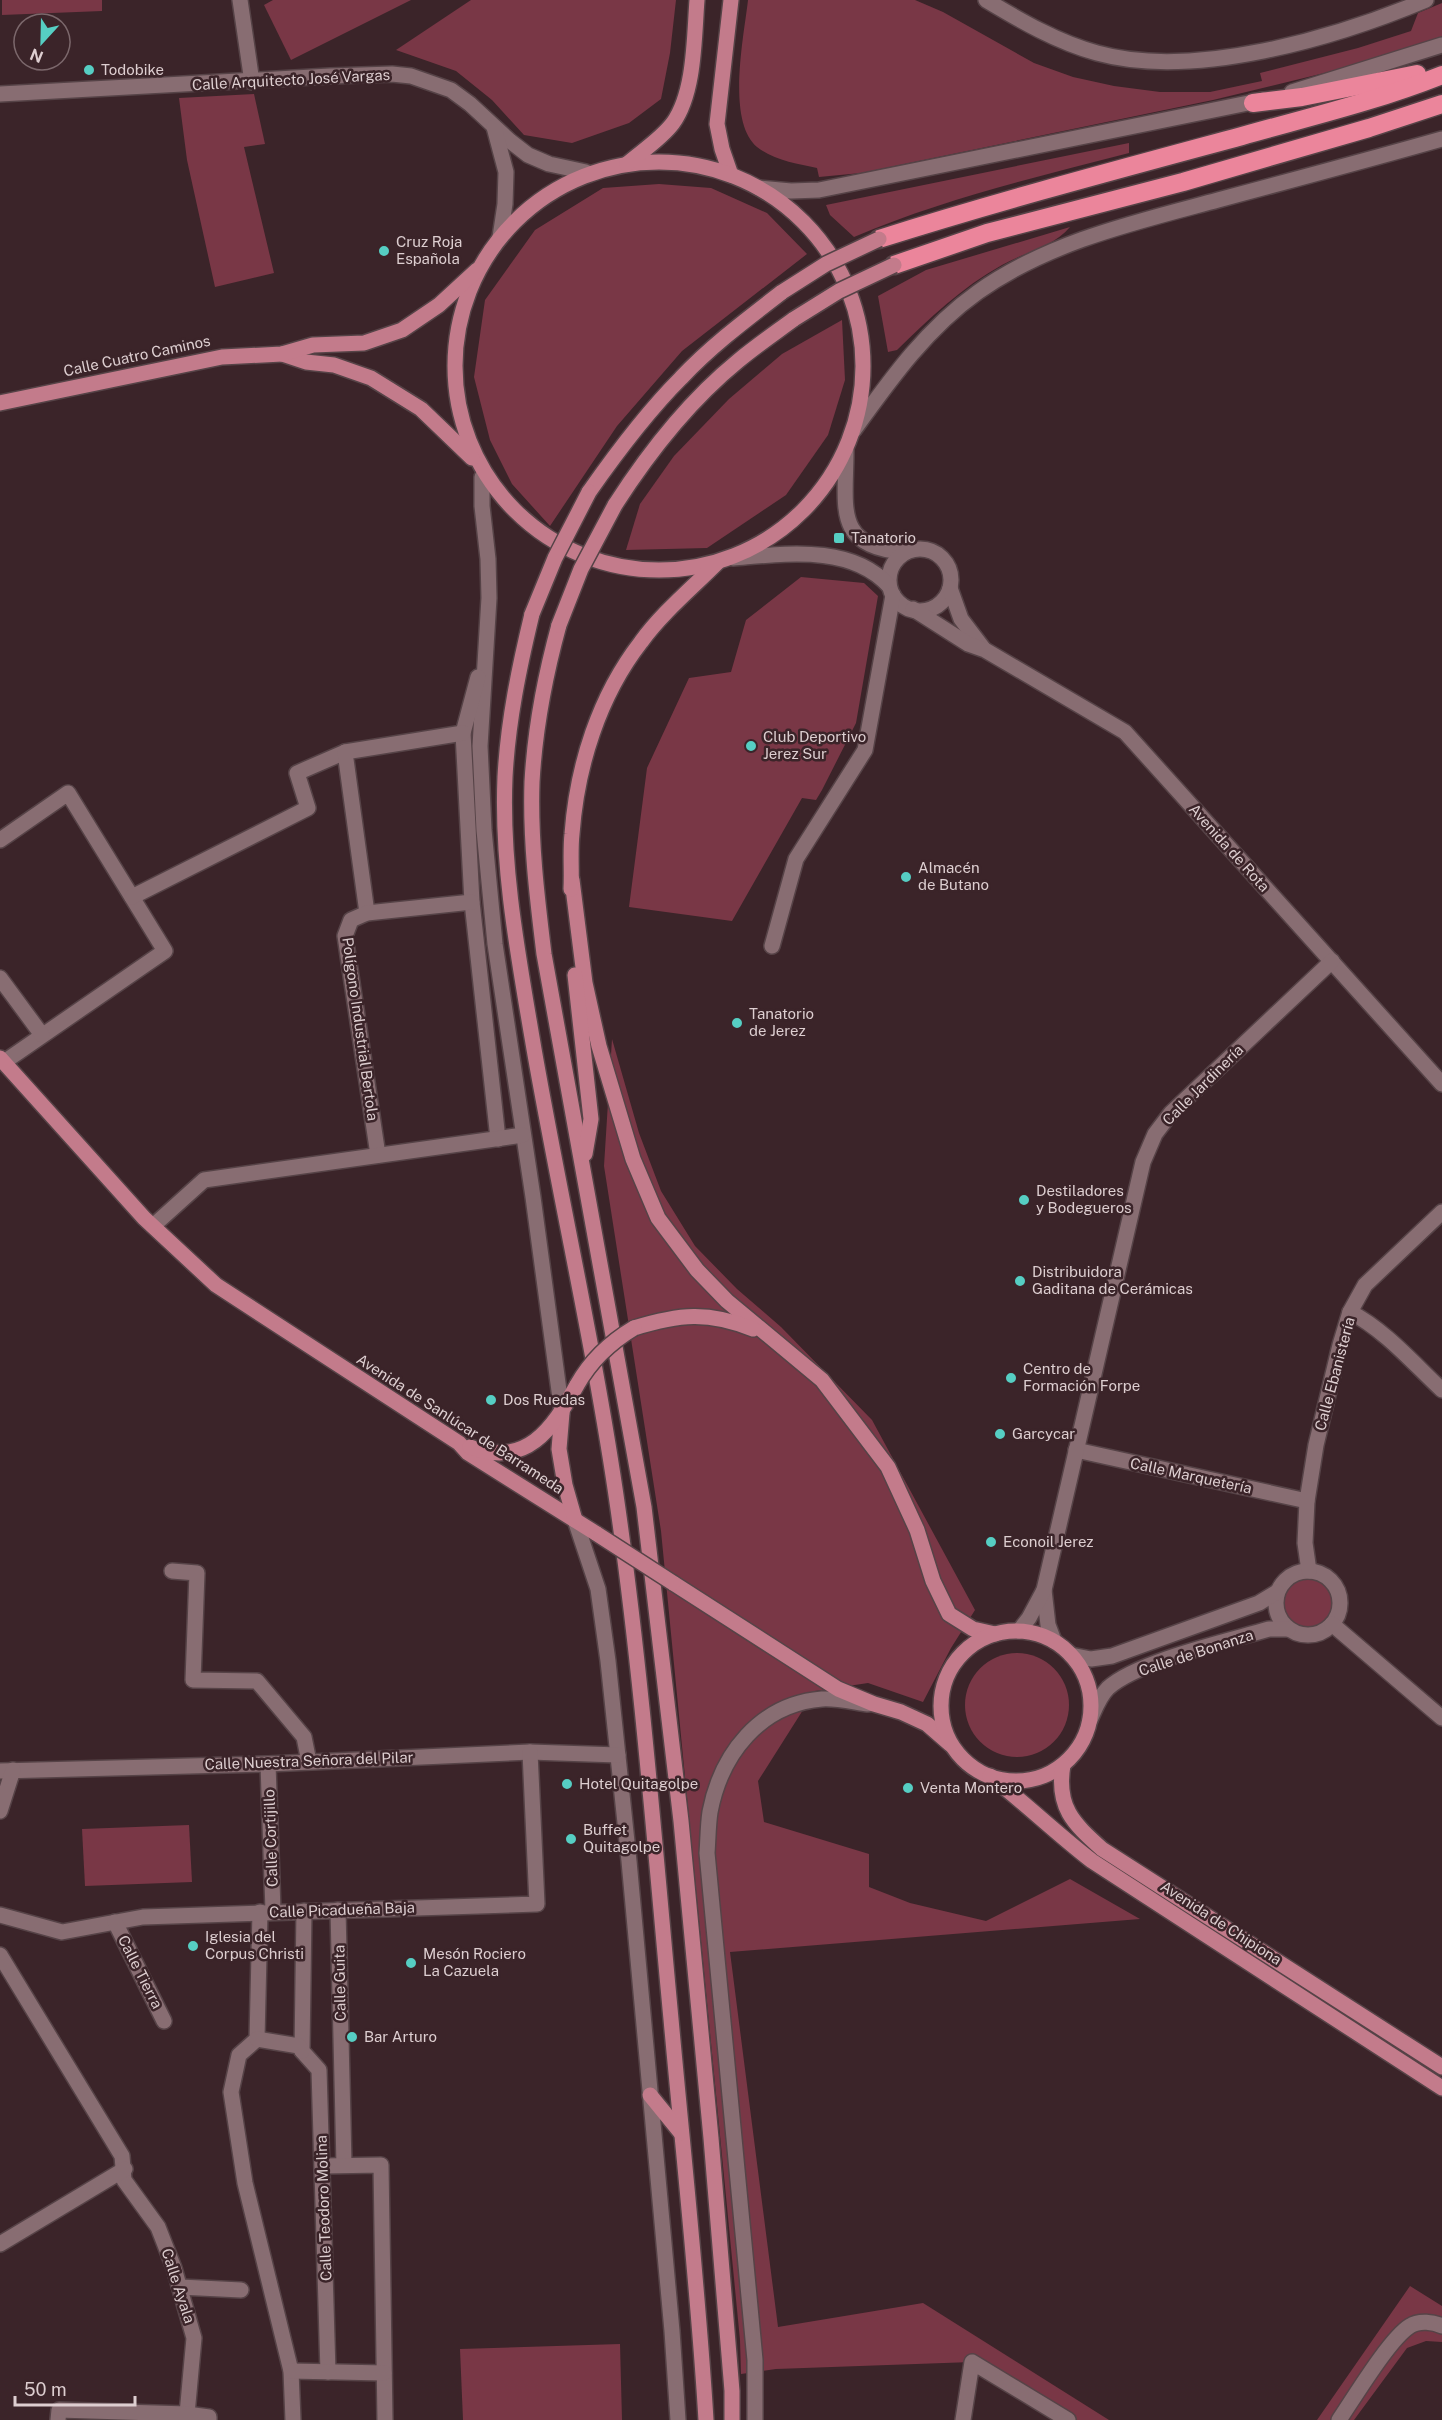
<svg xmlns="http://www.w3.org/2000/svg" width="1442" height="2420" font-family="'Public Sans',sans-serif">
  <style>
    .green { fill: #793746 }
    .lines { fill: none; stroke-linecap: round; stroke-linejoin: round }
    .minor-casing { stroke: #564347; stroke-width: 18 }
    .major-casing { stroke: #564347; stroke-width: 18 }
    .highway-casing { stroke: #564347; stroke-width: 21 }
    .minor { stroke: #886d72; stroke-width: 15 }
    .major { stroke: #c37b8b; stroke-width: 15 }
    .highway { stroke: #eb859b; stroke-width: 18 }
    .major-bridge-casing { stroke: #564347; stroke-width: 18; stroke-linecap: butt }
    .major-bridge { stroke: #c37b8b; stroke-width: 15 }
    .poi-dot { fill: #56cec3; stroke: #3b2429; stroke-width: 2 }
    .labels { text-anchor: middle; stroke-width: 5; stroke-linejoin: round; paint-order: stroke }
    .poi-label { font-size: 15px; fill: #ddced0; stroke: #3b2429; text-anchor: start }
    .street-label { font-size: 15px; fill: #ddced0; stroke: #3b2429 }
  </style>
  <rect width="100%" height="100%" fill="#3b2429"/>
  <g class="green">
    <polygon points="2,0 102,0 102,11 2,15"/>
    <polygon points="273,0 411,0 291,60 264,5"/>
    <polygon points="471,0 676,0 670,53 661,99 629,123 572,143 524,135 492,100 456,71 396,50"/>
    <path d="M 748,0 L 915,0 L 943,12 L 1034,63 L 1073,77 L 1114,86 L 1160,92 L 1210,92 L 1262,81 L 1260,73 L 1358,48 L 1411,31 L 1418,13 L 1442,3 L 1442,39 L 1386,58 L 1213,100 L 861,173 L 819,177 L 817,168 C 797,164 773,160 757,147 C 726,121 744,36 748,0 Z"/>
    <polygon points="254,94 265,144 244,147 274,273 215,287 187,160 179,98"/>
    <path d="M 1129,143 L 1129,153 C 1037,177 943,199 854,237 L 830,215 L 826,205 Z"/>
    <polygon points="659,184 711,188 767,213 807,254 682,351 617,426 550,526 512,484 490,440 474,377 485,300 535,230 603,188"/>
    <path d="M 1070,227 C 1053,247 1025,252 1002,265 C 962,287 930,318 897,350 L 888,352 L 878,296 L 926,270 Z"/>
    <polygon points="842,320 845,380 828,435 786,495 707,548 626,550 640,504 674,456 729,399 782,354"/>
    <polygon points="801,577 864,583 878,596 856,723 822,790 816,800 802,798 732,921 629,907 647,768 689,678 731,672 746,620"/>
    <polygon points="612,1039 639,1133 661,1191 695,1246 737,1289 781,1327 872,1420 975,1610 951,1648 923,1702 868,1683 815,1691 758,1781 764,1822 869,1854 869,1887 910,1903 986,1921 1070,1879 1140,1919 730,1952 778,2327 923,2303 1109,2420 1068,2420 972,2362 776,2369 741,2374 740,2340 661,1531 604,1166"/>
    <circle cx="1307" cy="1603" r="25"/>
    <circle cx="1017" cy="1705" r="52"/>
    <polygon points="189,1825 192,1882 85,1886 82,1829"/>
    <polygon points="1410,2286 1442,2306 1442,2342 1426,2341 1407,2348 1354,2420 1317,2420"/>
    <polygon points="620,2344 622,2420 463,2420 460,2349"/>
  </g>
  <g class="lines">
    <g class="minor-casing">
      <g id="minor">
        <polyline points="240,0 252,82"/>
        <path d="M 986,0 C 1021,21 1057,42 1097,53 C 1194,80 1335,38 1426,0"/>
        <polyline points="1292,92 1442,45"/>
        <polyline points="0,94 330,76 392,74 411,76 451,90 470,104 510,141 528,155 549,164 586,172"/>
        <polyline points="494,127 506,172 505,204 500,237"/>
        <polyline points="759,188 791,191 819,190 1263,100"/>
        <path d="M 854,430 C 890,380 926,329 978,292 C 1048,242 1136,222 1218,200 C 1293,180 1368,160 1442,139"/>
        <path d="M 846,450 C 846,507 833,548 906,552"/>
        <polyline points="482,477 482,506 488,559 489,598 480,746 484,830 495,944 533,1197 562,1413"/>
        <circle cx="920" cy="580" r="31"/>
        <path d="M 733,558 C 785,554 851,544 889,586"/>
        <polyline points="950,588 961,619 983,648"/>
        <polyline points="913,609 968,644 985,650 1125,732 1442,1084"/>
        <polyline points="478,677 463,733 472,902 498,1139"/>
        <polyline points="0,840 68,793 165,951 4,1062"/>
        <polyline points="132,897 308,808 297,773 345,752"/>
        <polyline points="367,913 345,752 463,733"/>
        <polyline points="772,946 796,859 865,750 893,595"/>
        <polyline points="0,978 42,1035"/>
        <polyline points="378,1155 345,936 351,920 367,913 472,902"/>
        <polyline points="153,1226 204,1180 523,1135"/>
        <path d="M 1350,1312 C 1385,1330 1414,1364 1442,1390"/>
        <polyline points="1076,1450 1307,1501"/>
        <polyline points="575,1520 598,1589 608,1661 629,1861 672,2331 678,2420"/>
        <circle cx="1308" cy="1603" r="32"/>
        <polyline points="172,1571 197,1573 193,1680 257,1681 304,1737 309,1762"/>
        <polyline points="1309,1571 1305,1543 1307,1501 1316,1445 1340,1345 1350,1312 1365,1285 1442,1212"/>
        <polyline points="1044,1590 1048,1625 1054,1641"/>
        <polyline points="1332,1624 1442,1718"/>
        <polyline points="1019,1631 1029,1618 1044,1590 1143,1162 1155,1134 1171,1113 1332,961"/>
        <polyline points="1071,1655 1091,1659 1112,1656 1259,1603 1277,1592"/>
        <path d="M 1090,1720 C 1095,1709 1099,1697 1108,1688 C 1138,1661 1228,1641 1269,1629 L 1288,1629"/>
        <polyline points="268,1764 273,1911"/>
        <polyline points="0,1771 268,1764 530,1752 618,1755"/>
        <polyline points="0,1811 13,1770"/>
        <polyline points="338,1910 344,2165"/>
        <polyline points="304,1911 302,2051 319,2070 328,2372"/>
        <polyline points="260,1912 257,2039 239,2055 231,2092 245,2183 291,2371 293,2420"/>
        <polyline points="0,1915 62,1932 143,1917 537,1904 530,1752"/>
        <polyline points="115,1922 164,2021"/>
        <polyline points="0,1955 122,2156 124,2180 158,2227 174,2268 194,2338 187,2414"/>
        <polyline points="257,2039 299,2046 302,2051"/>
        <polyline points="323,2166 381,2165 385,2420"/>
        <polyline points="0,2244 125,2169"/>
        <polyline points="180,2287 241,2290"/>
        <polyline points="291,2371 384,2373"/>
        <polyline points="58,2420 59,2410 187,2414 209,2417 209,2420"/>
        <path d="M 755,2420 L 755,2360 L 707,1853 C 708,1840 708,1825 710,1812 C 721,1754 760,1704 822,1699 C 836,1698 853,1702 868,1704"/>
        <polyline points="963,2420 972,2362 1068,2420"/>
        <path d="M 1339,2420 C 1354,2398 1390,2338 1410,2326 C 1419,2320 1434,2322 1442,2326"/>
      </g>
    </g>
    <g class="major-casing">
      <g id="major">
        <polyline points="731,0 717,124 722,149 731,175"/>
        <circle cx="659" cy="366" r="204"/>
        <path d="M 627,164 C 642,151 661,139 673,123 C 695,92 694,38 697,0"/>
        <polyline points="282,354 306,362 334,365 371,378 421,409 472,458"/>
        <polyline points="0,403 222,357 282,354 313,345 364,343 402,330 439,305 477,270"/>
        <path d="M 589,492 C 617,452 646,413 681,378 C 711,346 747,319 782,292"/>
        <path d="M 615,505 C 649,452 689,401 738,361 C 756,346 775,333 794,319"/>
        <path d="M 532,614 C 519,668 508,721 505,777 C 501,868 519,960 534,1049 C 561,1203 596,1355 618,1509 C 642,1678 655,1849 671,2019 C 683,2152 698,2286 706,2420"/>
        <path d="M 559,625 C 545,676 535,728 532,782 C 530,839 537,897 544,954 L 644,1507 L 681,1821 L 711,2138 L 732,2391 L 732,2420"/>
        <polyline points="572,880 585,983 599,1046 633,1159 658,1218 697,1270 727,1301 822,1380 888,1467 917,1530 933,1581 949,1614 973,1629 995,1634"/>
        <path d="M 571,889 C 572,870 570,852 572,834 C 577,766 599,696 641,642 C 662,613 692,588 717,563"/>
        <polyline points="575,975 591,1119 585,1154"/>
        <polyline points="0,1058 144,1218 216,1285 459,1443 468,1453 597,1534"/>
        <path d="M 634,1328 C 679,1314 708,1311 753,1329"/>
        <polyline points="562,1413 559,1449 565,1485 575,1520"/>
        <path d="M 470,1447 C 526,1468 552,1430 577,1385"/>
        <polyline points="673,1583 838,1689 874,1704 901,1712 927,1724 950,1744"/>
        <circle cx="1016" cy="1706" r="75"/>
        <path d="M 1063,1765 C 1056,1807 1073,1823 1102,1849 L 1442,2067"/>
        <path d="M 990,1776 C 1025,1803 1057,1834 1092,1861 L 1442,2088"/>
        <polyline points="650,2095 681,2133"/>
      </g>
    </g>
    <g class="highway-casing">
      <g id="highway">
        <polyline points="1253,103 1302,97 1417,74"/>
        <path d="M 879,239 C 999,201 1120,169 1242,136 C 1309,117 1377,101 1442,75"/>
        <polyline points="894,265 987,233 1183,182 1369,128 1442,104"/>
      </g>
    </g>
    <use href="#minor" class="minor"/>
    <use href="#major" class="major"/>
    <use href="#highway" class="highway"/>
    <g class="major-bridge-casing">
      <g id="major-bridge">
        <polyline points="782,292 826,264 879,239"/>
        <polyline points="794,319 839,291 894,265"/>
        <polyline points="532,614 555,558 589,492"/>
        <polyline points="559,625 581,569 615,505"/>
        <path d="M 577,1385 C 591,1360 609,1343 634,1328"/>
        <polyline points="597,1534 673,1583"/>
      </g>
    </g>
    <use href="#major-bridge" class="major-bridge"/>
  </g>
  <g class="poi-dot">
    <circle cx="89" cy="70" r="6"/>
    <circle cx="384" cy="251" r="6"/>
    <rect x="833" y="532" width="12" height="12" rx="3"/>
    <circle cx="751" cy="746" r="6"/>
    <circle cx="906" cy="877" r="6"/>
    <circle cx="737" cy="1023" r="6"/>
    <circle cx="1024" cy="1200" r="6"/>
    <circle cx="1020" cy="1281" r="6"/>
    <circle cx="1011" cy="1378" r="6"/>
    <circle cx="491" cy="1400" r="6"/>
    <circle cx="1000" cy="1434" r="6"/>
    <circle cx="991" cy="1542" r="6"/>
    <circle cx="567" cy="1784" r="6"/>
    <circle cx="908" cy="1788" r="6"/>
    <circle cx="571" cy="1839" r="6"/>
    <circle cx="193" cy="1946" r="6"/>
    <circle cx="411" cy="1963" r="6"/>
    <circle cx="352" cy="2037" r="6"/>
  </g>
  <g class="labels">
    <g class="poi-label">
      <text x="101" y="75">Todobike</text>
      <text x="396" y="247">Cruz Roja<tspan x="396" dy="17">Española</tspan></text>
      <text x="851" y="543">Tanatorio</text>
      <text x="763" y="742">Club Deportivo<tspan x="763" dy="17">Jerez Sur</tspan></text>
      <text x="918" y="873">Almacén<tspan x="918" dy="17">de Butano</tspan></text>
      <text x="749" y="1019">Tanatorio<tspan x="749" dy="17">de Jerez</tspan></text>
      <text x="1036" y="1196">Destiladores<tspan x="1036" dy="17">y Bodegueros</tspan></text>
      <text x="1032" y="1277">Distribuidora<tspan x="1032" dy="17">Gaditana de Cerámicas</tspan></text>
      <text x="1023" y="1374">Centro de<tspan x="1023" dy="17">Formación Forpe</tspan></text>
      <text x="503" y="1405">Dos Ruedas</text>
      <text x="1012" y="1439">Garcycar</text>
      <text x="1003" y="1547">Econoil Jerez</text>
      <text x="579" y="1789">Hotel Quitagolpe</text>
      <text x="920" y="1793">Venta Montero</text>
      <text x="583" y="1835">Buffet<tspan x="583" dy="17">Quitagolpe</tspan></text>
      <text x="205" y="1942">Iglesia del<tspan x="205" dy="17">Corpus Christi</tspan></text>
      <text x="423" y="1959">Mesón Rociero<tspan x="423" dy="17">La Cazuela</tspan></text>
      <text x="364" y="2042">Bar Arturo</text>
    </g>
    <g class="street-label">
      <text transform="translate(291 80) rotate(-3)" y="5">Calle Arquitecto José Vargas</text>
      <text transform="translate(137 356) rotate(-12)" y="5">Calle Cuatro Caminos</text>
      <text transform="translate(1229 848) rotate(48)" y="5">Avenida de Rota</text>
      <text transform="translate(360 1029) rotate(82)" y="5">Polígono Industrial Bertola</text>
      <text transform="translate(1203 1085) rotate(-45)" y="5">Calle Jardinería</text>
      <text transform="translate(1335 1374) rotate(-75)" y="5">Calle Ebanistería</text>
      <text transform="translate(460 1424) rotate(33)" y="5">Avenida de Sanlúcar de Barrameda</text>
      <text transform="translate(1191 1476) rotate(12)" y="5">Calle Marquetería</text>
      <text transform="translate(1196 1653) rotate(-18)" y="5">Calle de Bonanza</text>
      <text transform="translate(309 1761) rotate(-2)" y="5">Calle Nuestra Señora del Pilar</text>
      <text transform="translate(271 1838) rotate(-92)" y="5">Calle Cortijillo</text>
      <text transform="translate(342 1910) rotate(-2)" y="5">Calle Picadueña Baja</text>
      <text transform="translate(1221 1923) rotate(33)" y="5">Avenida de Chipiona</text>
      <text transform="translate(140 1972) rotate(63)" y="5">Calle Tierra</text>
      <text transform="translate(340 1983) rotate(-91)" y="5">Calle Guita</text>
      <text transform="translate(324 2208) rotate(-92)" y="5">Calle Teodoro Molina</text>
      <text transform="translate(178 2286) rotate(72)" y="5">Calle Ayala</text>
    </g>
  </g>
  <g transform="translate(42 42) rotate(202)"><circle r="28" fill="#3b2429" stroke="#7c686c" stroke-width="1.5"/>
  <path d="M0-4.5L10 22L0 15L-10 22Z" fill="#56cec3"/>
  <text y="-9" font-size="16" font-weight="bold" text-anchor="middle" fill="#ddced0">N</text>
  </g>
  <path d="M15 2396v9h120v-9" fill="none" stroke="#ddced0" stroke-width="3"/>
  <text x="24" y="2396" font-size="18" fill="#ddced0" stroke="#3b2429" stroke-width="4.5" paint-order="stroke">50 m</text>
</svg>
